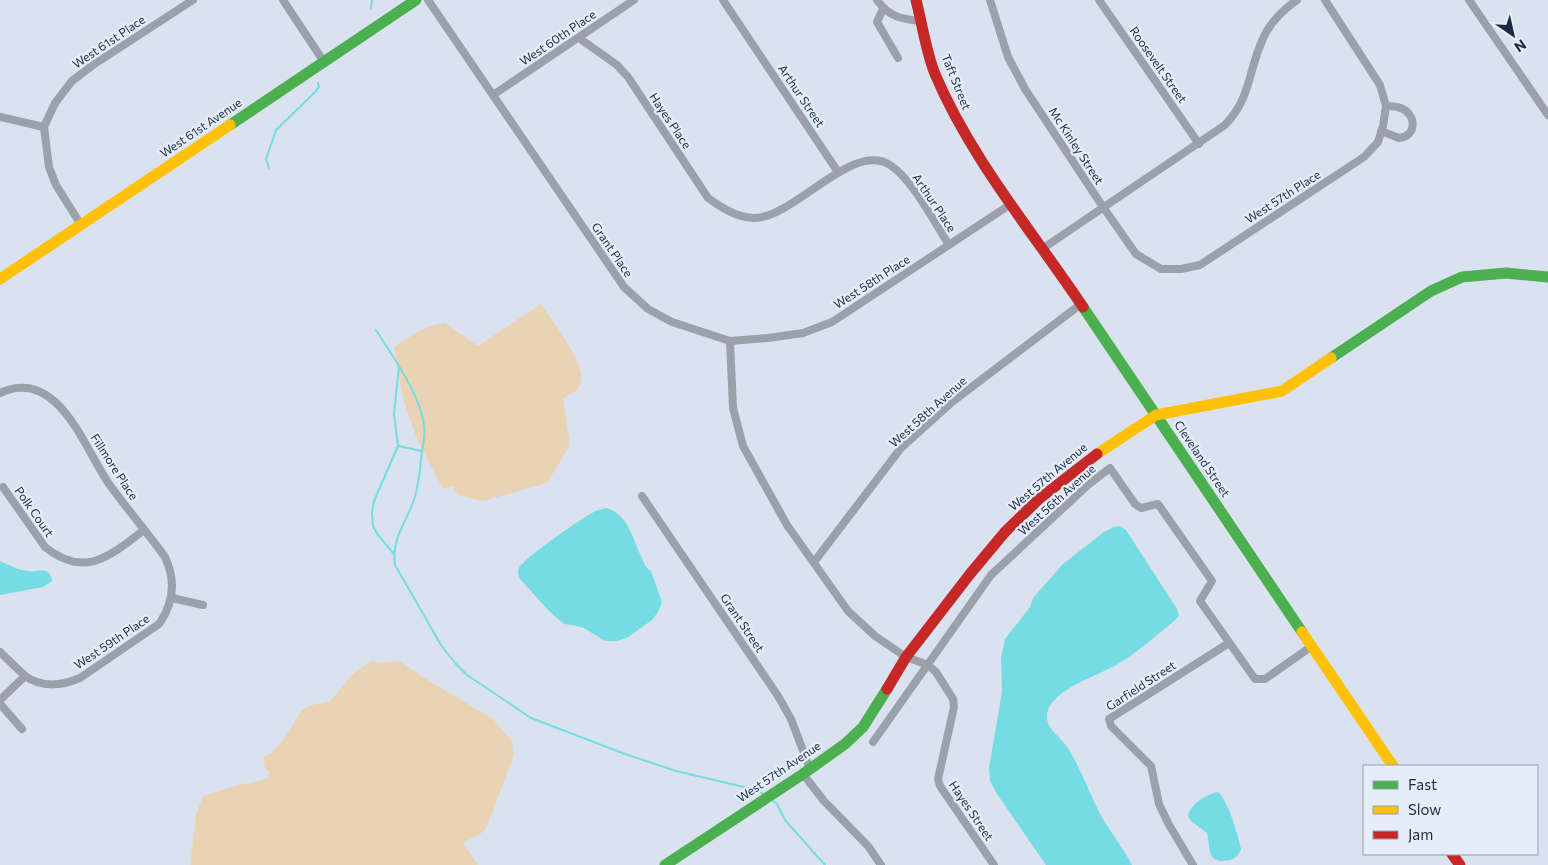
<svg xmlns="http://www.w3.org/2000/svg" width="1548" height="865" font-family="Commissioner,sans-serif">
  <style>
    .green { fill: #e9d3b3 }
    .water { fill: #74dce2 }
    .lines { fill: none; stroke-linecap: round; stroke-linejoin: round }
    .stream { stroke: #74dce2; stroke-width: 2 }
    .street { stroke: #9ba1ab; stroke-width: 8 }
    .fast { stroke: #4caf50; stroke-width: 11 }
    .slow { stroke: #ffc107; stroke-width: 11 }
    .jam { stroke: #c62828; stroke-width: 11 }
    .labels { text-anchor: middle; stroke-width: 4.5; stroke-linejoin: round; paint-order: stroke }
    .street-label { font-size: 12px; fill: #1c2b41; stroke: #e5edf9 }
  </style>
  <rect width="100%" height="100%" fill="#dae2ef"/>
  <g class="green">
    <path d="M 541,304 C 551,320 592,370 579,387 C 576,392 567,395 563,399 L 570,445 L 547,483 L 483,501 L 458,495 L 453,486 L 443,489 L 417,439 L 403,398 L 394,347 C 411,336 425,325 445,323 L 478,346 Z"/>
    <path d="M 372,660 L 380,663 L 400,661 L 421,676 L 493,719 L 512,741 L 514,755 L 486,829 C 479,836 471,838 463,843 L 478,865 L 190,865 L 196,815 L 203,796 L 235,786 L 263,780 L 268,777 L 269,772 L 265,768 L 263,758 L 271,753 L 282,742 L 301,711 L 308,706 L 330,701 L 353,674 Z"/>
  </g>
  <g class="water">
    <path d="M 606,508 C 628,513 633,540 642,558 C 644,564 646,568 651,571 L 662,602 L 658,612 L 652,620 L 627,638 L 617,641 L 605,641 L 584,628 L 573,625 L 564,624 L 550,612 L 520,579 C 519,575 517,572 519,568 C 524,558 587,514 598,510 C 601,509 603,509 606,508 Z"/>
    <path d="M 1120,526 L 1126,530 L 1177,609 L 1179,616 C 1172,624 1164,629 1156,636 C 1143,646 1131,657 1116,665 C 1098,676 1045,691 1047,718 C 1048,731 1062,738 1068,748 C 1080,768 1088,789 1098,810 C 1108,829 1122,846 1132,865 L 1046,865 L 997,794 L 990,781 L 989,768 L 1002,692 L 1001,658 L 1005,639 L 1030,607 L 1033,598 L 1063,564 L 1104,532 L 1114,527 Z"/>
    <path d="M 0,561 C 9,565 20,571 30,571 C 36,572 41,569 46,571 C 50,573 52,577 52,581 L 43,587 L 0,595 Z"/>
    <path d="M 1218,792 C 1228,800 1238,835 1241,849 C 1239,855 1236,858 1230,860 C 1206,865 1211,849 1207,833 L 1191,821 L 1188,816 C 1190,804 1207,794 1218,792 Z"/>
  </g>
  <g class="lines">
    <g class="stream">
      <polyline points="371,9 372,0"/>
      <polyline points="269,168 266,159 276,130 314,93 319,87 318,83"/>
      <path d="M 376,330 C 393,357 420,394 424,425 C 426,436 422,448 421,459 C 420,473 418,487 414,500 C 406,523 391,539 395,565 L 441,645 L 456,664 L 467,675 L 531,718 L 625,754 L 676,771 L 757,790 L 763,794"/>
      <polyline points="398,446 422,451"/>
      <polyline points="394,554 378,535 373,526 372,513 374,501 398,446 394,414 399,366"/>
      <polyline points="773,801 777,804 785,820 825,865"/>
    </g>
    <g class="street">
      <polyline points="283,0 324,62"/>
      <polyline points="428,0 624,287 648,309 672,322 730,341 733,408 743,446 787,525 848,611 875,636 906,657 928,665 936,672 953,699 954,707 938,779 940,786 994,865"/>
      <polyline points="723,0 838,172"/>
      <path d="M 877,0 C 889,17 901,19 921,21"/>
      <polyline points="990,0 1008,57 1025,89 1103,207 1136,254 1161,269 1181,269 1200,265 1364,157 1378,142 1383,126 1386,106 1380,85 1325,0"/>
      <polyline points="1099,0 1199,144"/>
      <polyline points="1469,0 1548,115"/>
      <polyline points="883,9 877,22 898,58"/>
      <path d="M 579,38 L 617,65 L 628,77 L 708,198 C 722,208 736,217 753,218 C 794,219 852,140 890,165 C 913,180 934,222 949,245"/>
      <polyline points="493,95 634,0"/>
      <polyline points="0,117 44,127"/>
      <path d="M 1381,131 L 1399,138 C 1416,136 1417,117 1403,109 C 1398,106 1392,106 1386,106"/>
      <polyline points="81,225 56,185 49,167 44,127 55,103 72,81 93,65 193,0"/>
      <path d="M 1042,249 L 1225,125 C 1251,98 1248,72 1262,41 C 1268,25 1283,10 1297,0"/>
      <polyline points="730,341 768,338 803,333 832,322 1011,204"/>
      <path d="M 0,393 C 58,366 84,448 109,484 C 127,509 147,532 165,557 C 176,581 174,603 159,624 L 80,678 C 61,686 42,688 25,676 L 0,700"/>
      <path d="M 3,487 L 45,547 C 85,579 110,556 144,530"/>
      <polyline points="642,496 778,696 791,719 810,769"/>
      <polyline points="814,562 901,448 952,402 1081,304"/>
      <polyline points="172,598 203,605"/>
      <polyline points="0,652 25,676"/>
      <polyline points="0,704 22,729"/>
      <polyline points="873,742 991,575 1089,484 1110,468 1135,504 1141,508 1158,504 1212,581 1200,601 1255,679 1265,679 1312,646"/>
      <polyline points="803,774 824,801 868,846 881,865"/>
      <polyline points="1193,865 1168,823 1159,804 1151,766 1111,726 1109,719 1229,643"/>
    </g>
    <g class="fast">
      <polyline points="230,125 416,0"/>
      <polyline points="1083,307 1302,632"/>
      <polyline points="1331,358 1431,291 1462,277 1506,273 1548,277"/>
      <polyline points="665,865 803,774 845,744 863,727 887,689"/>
    </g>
    <g class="slow">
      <polyline points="0,279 230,125"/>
      <polyline points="1097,454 1156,415 1282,391 1331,358"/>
      <polyline points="1302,632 1393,766"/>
    </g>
    <g class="jam">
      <path d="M 916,0 C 922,23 926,52 935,74 C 971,159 1032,231 1083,307"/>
      <polyline points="887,689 906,657 970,574 1005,532 1039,499 1097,454"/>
      <polyline points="1452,854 1460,865"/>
    </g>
  </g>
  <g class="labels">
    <g class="street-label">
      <text transform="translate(558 38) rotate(-34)" y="4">West 60th Place</text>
      <text transform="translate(109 42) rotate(-34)" y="4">West 61st Place</text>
      <text transform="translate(1158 65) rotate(55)" y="4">Roosevelt Street</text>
      <text transform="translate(956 82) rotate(68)" y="4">Taft Street</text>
      <text transform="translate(801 96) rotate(56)" y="4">Arthur Street</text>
      <text transform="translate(670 121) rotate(56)" y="4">Hayes Place</text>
      <text transform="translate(201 128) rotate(-34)" y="4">West 61st Avenue</text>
      <text transform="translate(1076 146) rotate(57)" y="4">Mc Kinley Street</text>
      <text transform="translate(1283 197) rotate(-33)" y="4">West 57th Place</text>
      <text transform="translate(934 203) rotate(56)" y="4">Arthur Place</text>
      <text transform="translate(612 250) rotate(56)" y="4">Grant Place</text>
      <text transform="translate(872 282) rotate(-33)" y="4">West 58th Place</text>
      <text transform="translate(928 412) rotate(-42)" y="4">West 58th Avenue</text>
      <text transform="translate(1202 459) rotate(56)" y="4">Cleveland Street</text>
      <text transform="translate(114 467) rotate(57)" y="4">Fillmore Place</text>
      <text transform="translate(1048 477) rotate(-40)" y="4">West 57th Avenue</text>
      <text transform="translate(1057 500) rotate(-42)" y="4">West 56th Avenue</text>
      <text transform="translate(34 512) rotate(55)" y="4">Polk Court</text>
      <text transform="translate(742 623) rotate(56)" y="4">Grant Street</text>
      <text transform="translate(112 642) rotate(-34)" y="4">West 59th Place</text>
      <text transform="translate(1141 686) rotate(-33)" y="4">Garfield Street</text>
      <text transform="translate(779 772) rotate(-34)" y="4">West 57th Avenue</text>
      <text transform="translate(971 811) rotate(56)" y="4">Hayes Street</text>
    </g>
  </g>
  <rect x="1363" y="765" width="175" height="90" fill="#e5edf9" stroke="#959faf"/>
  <rect x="1373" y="781" width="25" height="8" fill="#4caf50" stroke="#959faf"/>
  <text x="1408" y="790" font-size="15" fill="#1c2b41">Fast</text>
  <rect x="1373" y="806" width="25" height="8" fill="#ffc107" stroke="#959faf"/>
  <text x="1408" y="815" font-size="15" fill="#1c2b41">Slow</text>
  <rect x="1373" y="831" width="25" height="8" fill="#c62828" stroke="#959faf"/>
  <text x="1408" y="840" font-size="15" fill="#1c2b41">Jam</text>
  <g transform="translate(1513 35) rotate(146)" stroke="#e5edf9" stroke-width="4" paint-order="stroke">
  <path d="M0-4L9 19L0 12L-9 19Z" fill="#1c2b41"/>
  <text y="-8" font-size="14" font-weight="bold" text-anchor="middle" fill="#1c2b41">N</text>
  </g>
</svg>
